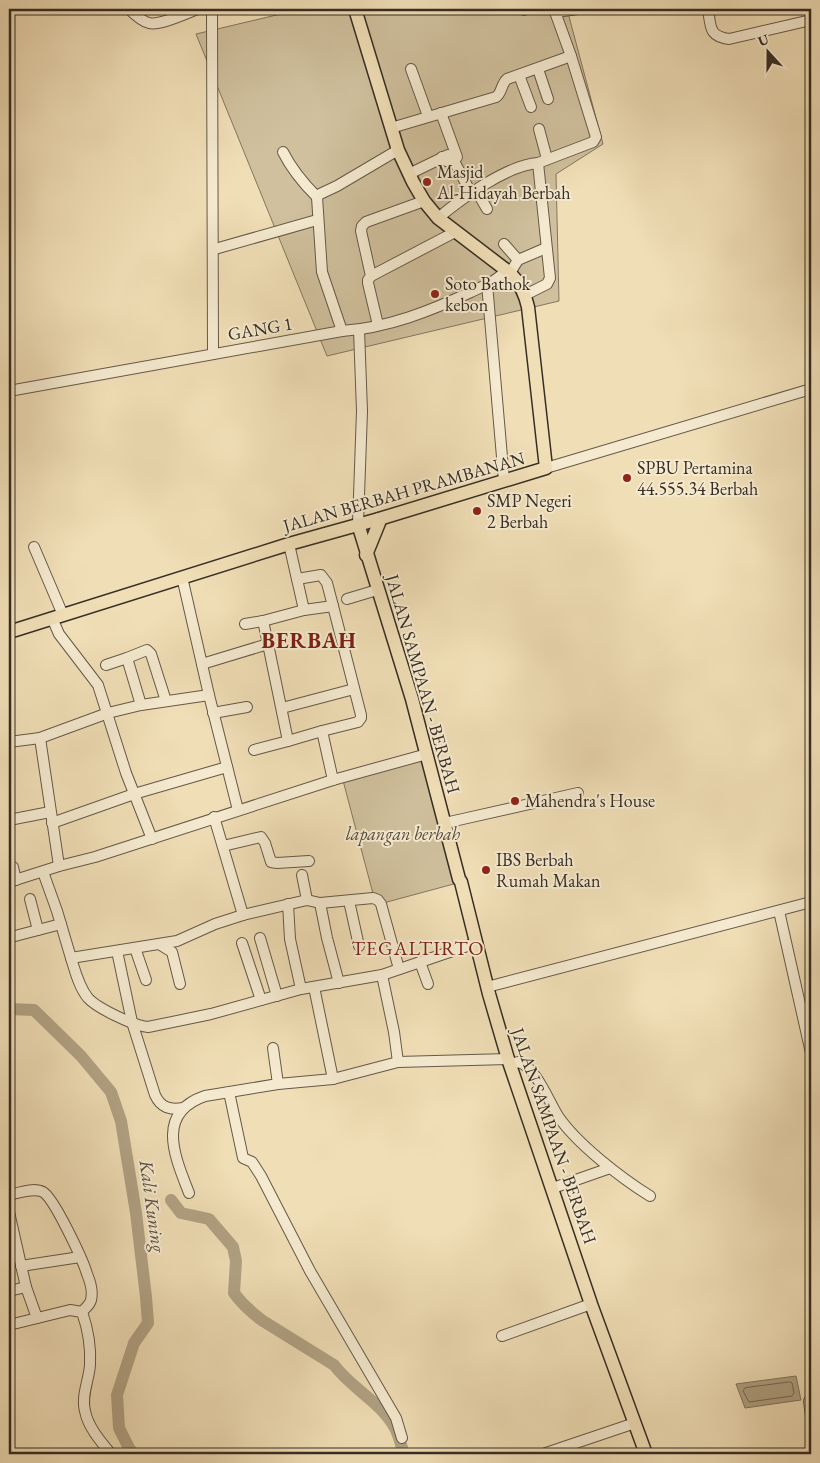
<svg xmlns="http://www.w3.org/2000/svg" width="820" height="1463" font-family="'EB Garamond',serif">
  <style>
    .green { fill: #d0c09d; stroke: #837660 }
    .water { fill: #b1a284; stroke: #80735e }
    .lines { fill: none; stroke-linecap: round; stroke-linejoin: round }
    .shore { stroke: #746854; stroke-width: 1 }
    .river { stroke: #b1a284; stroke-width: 12 }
    .minor-casing { stroke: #645948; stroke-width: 12 }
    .major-casing { stroke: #362d24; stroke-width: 15 }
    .minor { stroke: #f5ead0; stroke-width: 10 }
    .major { stroke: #f0deb6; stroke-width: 12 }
    .poi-dot { fill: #8f2418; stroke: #f5ead0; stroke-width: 2 }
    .labels { text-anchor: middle; stroke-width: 4; stroke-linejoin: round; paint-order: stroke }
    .poi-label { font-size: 18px; fill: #362d24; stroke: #f5ead0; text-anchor: start }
    .street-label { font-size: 18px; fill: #362d24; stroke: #f5ead0 }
    .park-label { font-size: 18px; font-style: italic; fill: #554a3c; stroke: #f5ead0 }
    .water-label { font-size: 19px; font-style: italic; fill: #5b5041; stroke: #f5ead0 }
    .quarter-label { font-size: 20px; letter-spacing: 1px; fill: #7a1f14; stroke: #f5ead0 }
    .district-label { font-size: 22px; font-weight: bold; letter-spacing: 1px; fill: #7a1f14; stroke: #f5ead0 }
  </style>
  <rect width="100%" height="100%" fill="#f0deb6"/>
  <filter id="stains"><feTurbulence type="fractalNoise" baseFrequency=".004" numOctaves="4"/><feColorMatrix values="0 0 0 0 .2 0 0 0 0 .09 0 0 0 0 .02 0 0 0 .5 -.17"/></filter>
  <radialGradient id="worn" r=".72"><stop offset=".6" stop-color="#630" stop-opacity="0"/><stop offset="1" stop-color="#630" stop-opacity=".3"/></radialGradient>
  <g class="green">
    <polygon points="302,9 567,9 603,144 556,174 559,301 327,356 196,34"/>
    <polygon points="426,750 461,882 376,905 341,773"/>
  </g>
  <polygon class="water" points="796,1376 801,1400 745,1408 736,1384"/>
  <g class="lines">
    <polygon class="shore" points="790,1382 792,1383 794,1393 792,1396 749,1402 743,1391 745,1388"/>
    <g class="river">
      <polyline points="9,1009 34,1010 81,1056 111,1092 121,1121 136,1213 146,1297 148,1323 134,1343 117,1395 119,1428 130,1450 135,1454"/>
      <path d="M 171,1200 L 181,1213 L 209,1219 L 233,1247 L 236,1261 L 234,1293 C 242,1304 252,1313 263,1321 L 334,1365 C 352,1389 380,1401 395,1428 C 399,1435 401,1446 404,1454"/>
    </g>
    <g class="minor-casing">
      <g id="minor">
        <path d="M 129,9 C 134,14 141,21 149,23 C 160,26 186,13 198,9"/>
        <polyline points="212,9 213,354"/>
        <polyline points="524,9 524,10"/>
        <path d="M 708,9 C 711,26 708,36 729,39 L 811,20"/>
        <polyline points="556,12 578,9"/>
        <polyline points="411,69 428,116"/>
        <polyline points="538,69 548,99"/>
        <polyline points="519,75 531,107"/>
        <polyline points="441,113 457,157 454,161 446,161 442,157"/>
        <path d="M 391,128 L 496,97 C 502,93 501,84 507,79 L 571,56"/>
        <polyline points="539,129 547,159"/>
        <path d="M 283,152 C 292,170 303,183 317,197"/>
        <polyline points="454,161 471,193"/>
        <polyline points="409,174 448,155"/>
        <polyline points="476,190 487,209"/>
        <path d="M 438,218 C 461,199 507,165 538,163"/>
        <polyline points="504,244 518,260"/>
        <polyline points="215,249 317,220"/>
        <polyline points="510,273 518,260 546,248"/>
        <polyline points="371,276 455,232"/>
        <polyline points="487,284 504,480"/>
        <polyline points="525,295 547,284 550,278 538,163 593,142 596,137 571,56 554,9"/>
        <polyline points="378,325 368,283 368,280 371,276 361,231 362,226 366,222 424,201"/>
        <polyline points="342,331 322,272 317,197 320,194 337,186 398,150"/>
        <path d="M 9,391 L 342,331 C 388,328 430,311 471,292 C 483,286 498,281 506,270"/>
        <polyline points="546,468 811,389"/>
        <polyline points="358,524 362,411 359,330"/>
        <polyline points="289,544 304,610 333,606 361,715 361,718 358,722 322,731 333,780"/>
        <polyline points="34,547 63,615"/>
        <polyline points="182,577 209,695 238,810"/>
        <polyline points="297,579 321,575 327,583 333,606"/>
        <polyline points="347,599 377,590"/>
        <polyline points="52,618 59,634 98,685 126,773 152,839"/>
        <polyline points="263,621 268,644"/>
        <polyline points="245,624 263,621 304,610"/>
        <polyline points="202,664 268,644 288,741 322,731"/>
        <polyline points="106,665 127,658"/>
        <polyline points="141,705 127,658 147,650 151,654 166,701"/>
        <polyline points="282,708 354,689"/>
        <polyline points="213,713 247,707"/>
        <polyline points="40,738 59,866"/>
        <polyline points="9,742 40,738 108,713 141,705 209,695"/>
        <polyline points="254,750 288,741"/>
        <polyline points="214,817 243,915"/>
        <polyline points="9,820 50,812"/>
        <polyline points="52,823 134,794 227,767"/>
        <polyline points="445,823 578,793"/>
        <polyline points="223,846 261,837 265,843 271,862 277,863 309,861"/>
        <polyline points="13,867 16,880"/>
        <polyline points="43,872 57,911 71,958 177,941 215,924 243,915 307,900 320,903 373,898 378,900 381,904 399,969"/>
        <polyline points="302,875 307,900"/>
        <polyline points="9,882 59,866 95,857 333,780 427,754"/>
        <polyline points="30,899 38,930"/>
        <polyline points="349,901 359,946"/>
        <polyline points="320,903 327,938 339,983"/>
        <polyline points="288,904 290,939 301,989"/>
        <polyline points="779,911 811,1053"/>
        <polyline points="15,936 61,924"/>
        <polyline points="260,938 277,996"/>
        <polyline points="242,943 261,1000"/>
        <polyline points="159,944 172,952 180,984"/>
        <polyline points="135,948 146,980"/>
        <path d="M 117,951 L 132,1022 L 155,1095 C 161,1108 170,1110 183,1108"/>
        <path d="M 71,958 C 75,971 79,987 88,998 C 97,1008 134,1026 148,1027 L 211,1014 L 301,989 L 382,975 L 476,943"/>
        <polyline points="420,962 428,984"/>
        <polyline points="382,975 394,1032 398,1062"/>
        <polyline points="314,987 333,1079"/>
        <polyline points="487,987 811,902"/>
        <polyline points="273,1048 278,1084"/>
        <path d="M 510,1065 L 518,1062 C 535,1065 549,1102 558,1116 C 577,1144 621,1178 650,1196"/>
        <polyline points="229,1092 243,1158 252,1162 261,1176 310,1271 396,1418 402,1438"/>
        <polyline points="553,1188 610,1168"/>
        <path d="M 189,1193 C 175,1157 155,1113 205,1096 L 278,1084 L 333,1079 L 398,1062 L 508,1059"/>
        <path d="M 9,1195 C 18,1193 34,1187 43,1192 C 54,1198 83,1260 87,1274 C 90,1281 93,1292 91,1300 C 90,1305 85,1308 82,1312"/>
        <polyline points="9,1212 26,1287 37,1318"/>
        <polyline points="21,1266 80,1257"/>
        <polyline points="9,1291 26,1287"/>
        <path d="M 9,1325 L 70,1310 L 82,1312 C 88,1329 91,1347 90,1365 C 89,1380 81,1396 85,1411 C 88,1427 101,1442 111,1454"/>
        <polyline points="502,1336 591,1304"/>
        <polyline points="811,1398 809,1401 811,1416"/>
        <polyline points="543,1454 635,1423"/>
      </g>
    </g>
    <g class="major-casing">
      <g id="major">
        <polyline points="358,524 412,699 459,879 461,882 489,994 508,1059 591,1304 646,1454"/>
        <polyline points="366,555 379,523 379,519"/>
        <path d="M 9,632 L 289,544 L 379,519 L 546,468 L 528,307 C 525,293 520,283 510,273 L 438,218 L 424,201 L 413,182 L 398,150 L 355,9"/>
      </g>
    </g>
    <use href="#minor" class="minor"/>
    <use href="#major" class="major"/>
  </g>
  <g class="poi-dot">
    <circle cx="427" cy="182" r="5"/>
    <circle cx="435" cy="294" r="5"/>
    <circle cx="627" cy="478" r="5"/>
    <circle cx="477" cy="511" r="5"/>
    <circle cx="515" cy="801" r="5"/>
    <circle cx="486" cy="870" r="5"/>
  </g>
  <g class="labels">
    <g class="poi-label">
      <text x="437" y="178">Masjid<tspan x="437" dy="21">Al-Hidayah Berbah</tspan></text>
      <text x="445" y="290">Soto Bathok<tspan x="445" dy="21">kebon</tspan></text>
      <text x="637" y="474">SPBU Pertamina<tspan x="637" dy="21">44.555.34 Berbah</tspan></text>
      <text x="487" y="507">SMP Negeri<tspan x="487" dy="21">2 Berbah</tspan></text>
      <text x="525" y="807">Mahendra's House</text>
      <text x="496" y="866">IBS Berbah<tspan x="496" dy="21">Rumah Makan</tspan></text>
    </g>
    <g class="street-label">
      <text transform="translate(260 329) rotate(-10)" y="6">GANG 1</text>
      <text transform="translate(404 492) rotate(-16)" y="6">JALAN BERBAH PRAMBANAN</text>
      <text transform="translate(423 684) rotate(74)" y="6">JALAN SAMPAAN - BERBAH</text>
      <text transform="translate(554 1136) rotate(71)" y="6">JALAN SAMPAAN - BERBAH</text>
    </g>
    <g class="park-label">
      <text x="403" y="840">lapangan berbah</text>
    </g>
    <g class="water-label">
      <text transform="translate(153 1206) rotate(82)" y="7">Kali Kuning</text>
    </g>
    <g class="quarter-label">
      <text x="418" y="955">TEGALTIRTO</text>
    </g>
    <g class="district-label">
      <text x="309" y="648">BERBAH</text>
    </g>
  </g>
  <rect width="820" height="1463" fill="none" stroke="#f0deb6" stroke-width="30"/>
  <rect x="10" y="10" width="800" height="1443" fill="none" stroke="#362d24" stroke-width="2.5"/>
  <rect x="15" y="15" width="790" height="1433" fill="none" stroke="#362d24"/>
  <g transform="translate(768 52) rotate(339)" stroke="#f5ead0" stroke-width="4" paint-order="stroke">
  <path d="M0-4L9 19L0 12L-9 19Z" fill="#362d24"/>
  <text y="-8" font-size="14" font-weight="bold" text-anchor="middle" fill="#362d24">U</text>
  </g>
  <rect width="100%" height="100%" filter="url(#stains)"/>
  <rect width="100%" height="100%" fill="url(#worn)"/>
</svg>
